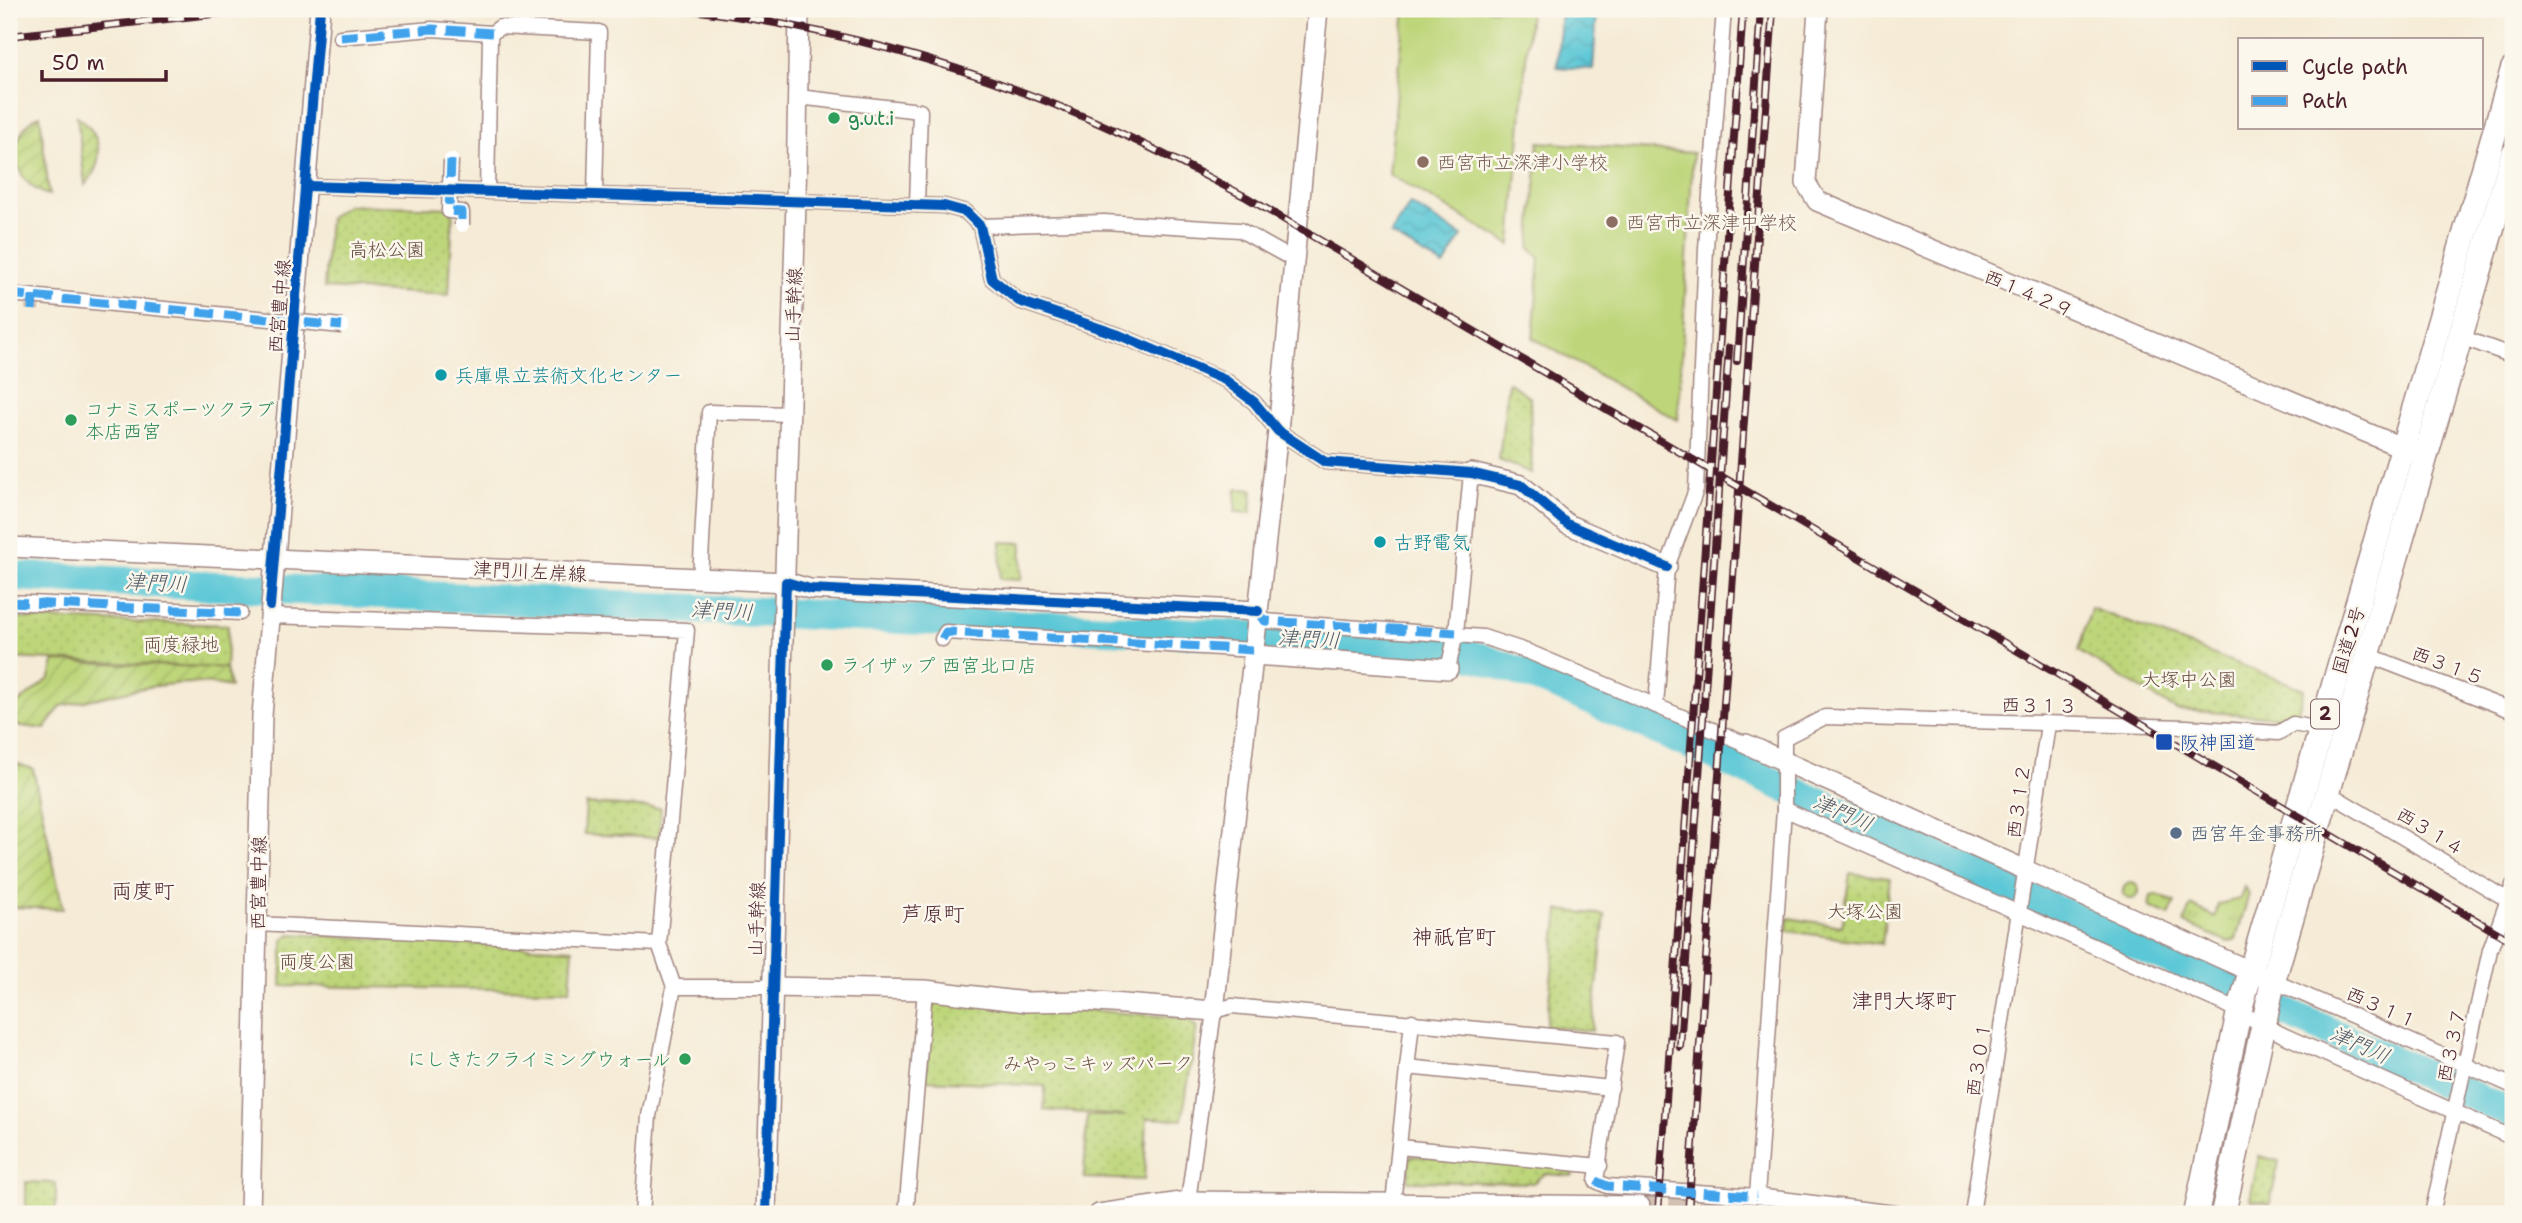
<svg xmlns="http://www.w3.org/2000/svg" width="2522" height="1223" font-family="'Shantell Sans','Klee One',sans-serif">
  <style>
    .grass { fill: url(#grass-tufts); stroke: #847a52; stroke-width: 2 }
    .park { fill: url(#park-dots); stroke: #847a52; stroke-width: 2 }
    .garden { fill: url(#garden-furrows); stroke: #847a52; stroke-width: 2 }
    .pitch { fill: #bed67a; stroke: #847a52; stroke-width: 2 }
    .water { fill: url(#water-waves); stroke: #537380; stroke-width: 2 }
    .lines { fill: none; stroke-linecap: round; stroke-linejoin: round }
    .river { stroke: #5cc7d6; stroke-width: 30 }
    .street-tunnel { stroke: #d3c2b4; stroke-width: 14; stroke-dasharray: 14 7; stroke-linecap: butt }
    .secondary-tunnel { stroke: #d3c2b4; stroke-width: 19; stroke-dasharray: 19 10; stroke-linecap: butt }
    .street-casing { stroke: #a08580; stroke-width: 17 }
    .secondary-casing { stroke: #a08580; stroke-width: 22 }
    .highway-casing { stroke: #a08580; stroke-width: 27 }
    .street { stroke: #fff; stroke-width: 14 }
    .secondary { stroke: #fff; stroke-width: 19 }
    .highway { stroke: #fff; stroke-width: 24 }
    .rail-casing { stroke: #4a1f2b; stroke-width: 8 }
    .rail { stroke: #fbf7ec; stroke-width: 5; stroke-dasharray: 16; stroke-linecap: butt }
    .street-bridge-casing { stroke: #a08580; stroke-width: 17; stroke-linecap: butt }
    .street-bridge { stroke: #fff; stroke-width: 14 }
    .quiet { stroke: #40a2eb; stroke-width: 9; stroke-dasharray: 18 9; stroke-linecap: butt }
    .cycleway-casing { stroke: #fbf7ec; stroke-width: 15 }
    .cycleway { stroke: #0057b8; stroke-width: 10 }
    .leisure-dot { fill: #2e9e5b; stroke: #fbf7ec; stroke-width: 2.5 }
    .education-dot { fill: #8d6e63; stroke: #fbf7ec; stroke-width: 2.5 }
    .culture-dot { fill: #0f9aa8; stroke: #fbf7ec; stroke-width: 2.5 }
    .transit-dot { fill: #1a4fb4; stroke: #fbf7ec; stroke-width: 2.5 }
    .service-dot { fill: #5c6f8a; stroke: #fbf7ec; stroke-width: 2.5 }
    .labels { text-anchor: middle; stroke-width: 5; stroke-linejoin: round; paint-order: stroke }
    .shield { fill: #fbf7ec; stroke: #7f6065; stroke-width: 2 }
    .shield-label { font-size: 18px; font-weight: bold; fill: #4a1f2b }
    .leisure-label { font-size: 19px; fill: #27864d; stroke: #fbf7ec; text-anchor: start }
    .education-label { font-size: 19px; fill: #785e54; stroke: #fbf7ec; text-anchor: start }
    .park-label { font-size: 19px; fill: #674d3f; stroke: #fbf7ec }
    .street-label { font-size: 19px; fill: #4a1f2b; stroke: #fbf7ec }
    .culture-label { font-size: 19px; fill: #0d838f; stroke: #fbf7ec; text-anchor: start }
    .transit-label { font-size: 19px; fill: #164399; stroke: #fbf7ec; text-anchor: start }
    .service-label { font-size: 19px; fill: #4e5e75; stroke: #fbf7ec; text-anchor: start }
    .water-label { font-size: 21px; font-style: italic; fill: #505a67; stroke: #fbf7ec }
    .neighbourhood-label { font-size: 21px; fill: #4a1f2b; stroke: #fbf7ec }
  </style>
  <defs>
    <pattern id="grass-tufts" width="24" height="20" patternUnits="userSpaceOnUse" patternTransform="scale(1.75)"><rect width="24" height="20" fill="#bed67a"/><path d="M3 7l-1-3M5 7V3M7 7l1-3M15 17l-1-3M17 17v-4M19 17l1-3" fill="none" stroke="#a5b76a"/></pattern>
    <pattern id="park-dots" width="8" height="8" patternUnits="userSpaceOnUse" patternTransform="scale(1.75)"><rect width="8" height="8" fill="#bed67a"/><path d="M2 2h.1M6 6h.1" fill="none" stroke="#a5b76a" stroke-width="1.8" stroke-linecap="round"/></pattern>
    <pattern id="garden-furrows" width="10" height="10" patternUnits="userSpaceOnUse" patternTransform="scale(1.75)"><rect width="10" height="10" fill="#bed67a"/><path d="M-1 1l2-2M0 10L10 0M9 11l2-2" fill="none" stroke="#a5b76a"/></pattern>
    <pattern id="water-waves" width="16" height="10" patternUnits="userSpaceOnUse" patternTransform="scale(1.75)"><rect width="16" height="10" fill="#5cc7d6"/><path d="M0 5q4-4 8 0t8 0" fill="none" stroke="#52aab8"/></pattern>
  </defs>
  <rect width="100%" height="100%" fill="#fbf7ec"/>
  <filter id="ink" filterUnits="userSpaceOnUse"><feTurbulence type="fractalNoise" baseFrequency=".0143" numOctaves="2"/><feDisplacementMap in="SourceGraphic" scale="14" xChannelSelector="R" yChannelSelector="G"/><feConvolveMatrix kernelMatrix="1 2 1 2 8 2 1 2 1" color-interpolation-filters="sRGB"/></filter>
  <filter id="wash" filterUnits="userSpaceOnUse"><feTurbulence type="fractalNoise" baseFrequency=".00686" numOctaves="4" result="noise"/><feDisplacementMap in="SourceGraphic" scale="28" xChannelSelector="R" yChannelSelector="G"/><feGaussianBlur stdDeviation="1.57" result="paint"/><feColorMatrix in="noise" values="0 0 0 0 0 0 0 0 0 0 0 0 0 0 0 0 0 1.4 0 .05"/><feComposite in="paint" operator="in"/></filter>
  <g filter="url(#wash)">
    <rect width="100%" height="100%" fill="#f5ebd6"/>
    <g class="grass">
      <circle cx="2131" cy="891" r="8"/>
      <polygon points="2244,887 2249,894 2236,939 2228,942 2184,923 2189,909 2193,906 2215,917 2218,904 2240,899"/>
      <polygon points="2157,895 2175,902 2169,916 2149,907 2151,896"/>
    </g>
    <g class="park">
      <polygon points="347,205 453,208 449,295 324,288 329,218"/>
      <polygon points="1508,382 1530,397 1532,473 1499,460"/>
      <polygon points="1236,489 1253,490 1251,513 1235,512"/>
      <polygon points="1001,542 1022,543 1021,580 1000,579"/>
      <polygon points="2091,608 2304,689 2296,718 2177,710 2078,651"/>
      <polygon points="9,618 228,625 226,668 9,658"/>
      <polygon points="586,804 661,808 659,838 584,834"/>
      <polygon points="1850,873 1890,878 1882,944 1787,931 1788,918 1842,926"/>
      <polygon points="1559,910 1605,915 1592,1031 1546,1026"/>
      <polygon points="290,934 573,949 570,990 281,986 283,940"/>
      <polygon points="940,998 1186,1018 1197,1027 1182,1120 1147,1118 1144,1180 1084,1178 1087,1116 1126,1116 1044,1110 1045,1086 926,1080 930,1010"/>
      <polygon points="1409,1156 1528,1161 1574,1167 1573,1176 1544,1174 1533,1183 1408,1181"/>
      <polygon points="2259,1156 2279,1161 2270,1204 2250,1199"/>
      <polygon points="26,1182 56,1183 56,1214 26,1214"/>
    </g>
    <g class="garden">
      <path d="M 40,115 L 49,195 C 10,184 4,134 40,115 Z"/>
      <path d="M 77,116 C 102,134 106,162 85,185 Z"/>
      <path d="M 54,661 L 226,668 L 230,687 C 176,674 114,696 61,706 L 45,729 L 14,725 L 9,719 L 9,710 L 50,678 Z"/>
      <polygon points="9,761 33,769 63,909 9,907"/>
    </g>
    <g class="pitch">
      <polygon points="1405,9 1530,9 1511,245 1389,174"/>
      <polygon points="1539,142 1693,153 1678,420 1533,338 1540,258 1530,248"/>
    </g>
    <g class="water">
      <polygon points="1561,9 1597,9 1593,69 1557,67"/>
      <polygon points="1410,204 1462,236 1444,266 1391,235"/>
    </g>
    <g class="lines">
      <polyline class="river" points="9,576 1420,644 1482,658 1559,686 2513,1114"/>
    </g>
  </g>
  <g filter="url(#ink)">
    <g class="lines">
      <polyline class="street-tunnel" points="32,310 33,296"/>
      <polyline class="secondary-tunnel" points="1640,1206 1727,1211"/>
      <g class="street-casing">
        <g id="street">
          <polyline points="340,37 432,29 492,33"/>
          <polyline points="798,97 920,111 917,205"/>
          <polyline points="307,186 944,206 966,212 980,226 992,279 1019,301 1119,335 1225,380 1254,402 1278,431 1325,462 1471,473 1456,633 1448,669"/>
          <polyline points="487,191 490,38 492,33 500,27 599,32 595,193"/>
          <polyline points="980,226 1104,222 1240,230 1294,260"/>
          <polyline points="2458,336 2513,356"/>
          <polyline points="700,579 709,412 790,414"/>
          <polyline points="9,602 240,613"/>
          <polyline points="1258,611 1265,621 1483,637 1529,652 1746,744"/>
          <polyline points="269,616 687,630 659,944 674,987 649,1116 642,1214"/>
          <polyline points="942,639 946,632 1254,650"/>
          <polyline points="2368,655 2513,711"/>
          <polyline points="1656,705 1667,567 1696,490 1706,248 1724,9"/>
          <polyline points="2327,792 2513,903"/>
          <polyline points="1784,809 2222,1003 2283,1035 2513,1138"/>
          <polyline points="257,924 659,944"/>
          <polyline points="2273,981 2513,1086"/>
          <polyline points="674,987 771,987"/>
          <polyline points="1407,1067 1611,1088"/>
          <polyline points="1399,1147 1600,1166"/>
          <polyline points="1757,1196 1784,809 1784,738 1825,717 2186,727 2278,733 2293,724 2320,729"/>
          <polyline points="1393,1204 1412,1021"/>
          <polyline points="906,1214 925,990"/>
          <polyline points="1182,1214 1188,1201 1214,1011 1232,1006 1617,1042 1596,1181 1607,1186 1757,1196 1903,1214"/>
          <polyline points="1972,1214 2048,725"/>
          <polyline points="2432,1214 2490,950 2513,885"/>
        </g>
      </g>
      <g class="secondary-casing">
        <g id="secondary">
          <polyline points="1818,9 1806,183 1817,201 2415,453"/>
          <polyline points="1471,473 1521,485 1567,524 1667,567"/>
          <polyline points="9,547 786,582 810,589 1258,611"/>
          <polyline points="1254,655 1448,669"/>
          <polyline points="1746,744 2263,977"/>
          <polyline points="771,987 925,990 1026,1002 1085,1001 1214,1011 1278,431 1318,9"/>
          <polyline points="1727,1211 1765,1214"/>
          <polyline points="250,1214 262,716 320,9"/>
          <polyline points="766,1214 796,201 799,9"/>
          <polyline points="1099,1214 1188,1201 1640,1206"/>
        </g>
      </g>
      <g class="highway-casing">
        <g id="highway">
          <polyline points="2196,1214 2239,1012 2513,69"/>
          <polyline points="2223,1214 2273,981 2513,155"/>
        </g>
      </g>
      <use href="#street" class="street"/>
      <use href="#secondary" class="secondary"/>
      <use href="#highway" class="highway"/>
      <g class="rail-casing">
        <g id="rail">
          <path d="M 685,9 C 824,26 961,63 1089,119 C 1143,142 1194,170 1246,197 L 2513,942"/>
          <polyline points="9,36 259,9"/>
          <polyline points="1737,361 1761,9"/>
          <polyline points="1680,1047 1729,348"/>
          <polyline points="1658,1214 1743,9"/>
          <polyline points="1688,1214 1773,9"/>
        </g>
      </g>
      <use href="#rail" class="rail"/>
      <g class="street-bridge-casing">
        <g id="street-bridge">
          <polyline points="451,160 449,211 462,212 462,225"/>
          <polyline points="9,294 342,326"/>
        </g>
      </g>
      <use href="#street-bridge" class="street-bridge"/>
      <g class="quiet">
        <polyline points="340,37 432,29 492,33"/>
        <polyline points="451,160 449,211 462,212 462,225"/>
        <polyline points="9,294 342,326"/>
        <polyline points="32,310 33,296"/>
        <polyline points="9,602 240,613"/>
        <polyline points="1258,611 1265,621 1456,633"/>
        <polyline points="942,639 946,632 1254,650"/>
        <polyline points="1596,1181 1607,1186 1757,1196"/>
      </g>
      <g class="cycleway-casing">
        <g id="cycleway">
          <polyline points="307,186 944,206 966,212 980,226 992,279 1019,301 1119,335 1225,380 1254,402 1278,431 1325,462 1471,473 1521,485 1567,524 1667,567"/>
          <polyline points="270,606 320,9"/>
          <polyline points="766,1214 786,582 810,589 1258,611"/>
        </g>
      </g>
      <use href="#cycleway" class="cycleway"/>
    </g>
  </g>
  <g class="leisure-dot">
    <circle cx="834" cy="118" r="7"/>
    <circle cx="71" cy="420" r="7"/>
    <circle cx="827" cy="665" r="7"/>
    <circle cx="685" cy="1059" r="7"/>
  </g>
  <g class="education-dot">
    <circle cx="1423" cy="162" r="7"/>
    <circle cx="1612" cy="222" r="7"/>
  </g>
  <g class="culture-dot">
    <circle cx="441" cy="375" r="7"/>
    <circle cx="1380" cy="542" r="7"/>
  </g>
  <rect class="transit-dot" x="2155" y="733" width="18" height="18" rx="3.5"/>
  <circle class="service-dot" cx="2176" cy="833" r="7"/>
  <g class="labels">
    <rect class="shield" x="2311" y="699.5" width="28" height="29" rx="5"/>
    <g class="shield-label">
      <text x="2325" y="720">2</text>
    </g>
    <g class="leisure-label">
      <text x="848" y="125">g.u.t.i</text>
      <text x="85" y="416">コナミスポーツクラブ<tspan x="85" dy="22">本店西宮</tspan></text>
      <text x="841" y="672">ライザップ 西宮北口店</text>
      <text x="671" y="1066" text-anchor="end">にしきたクライミングウォール</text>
    </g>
    <g class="education-label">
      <text x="1437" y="169">西宮市立深津小学校</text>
      <text x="1626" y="229">西宮市立深津中学校</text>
    </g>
    <g class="park-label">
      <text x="387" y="256">高松公園</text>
      <text x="181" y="651">両度緑地</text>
      <text x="2189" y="686">大塚中公園</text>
      <text x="1865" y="918">大塚公園</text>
      <text x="317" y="968">両度公園</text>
      <text x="1098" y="1070">みやっこキッズパーク</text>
    </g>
    <g class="street-label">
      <text transform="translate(2029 293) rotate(23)" y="7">西１４２９</text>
      <text transform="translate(793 305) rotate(-88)" y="7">山手幹線</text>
      <text transform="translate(279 306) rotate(-85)" y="7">西宮豊中線</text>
      <text transform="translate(530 571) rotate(3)" y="7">津門川左岸線</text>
      <text transform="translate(2348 640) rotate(-73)" y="7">国道2号</text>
      <text transform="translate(2448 665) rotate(21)" y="7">西３１５</text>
      <text transform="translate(2039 705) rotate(1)" y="7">西３１３</text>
      <text transform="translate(2018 801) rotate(-82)" y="7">西３１２</text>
      <text transform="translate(2431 831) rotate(31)" y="7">西３１４</text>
      <text transform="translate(258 883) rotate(-89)" y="7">西宮豊中線</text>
      <text transform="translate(756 919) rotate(-88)" y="7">山手幹線</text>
      <text transform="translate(2382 1007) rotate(24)" y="7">西３１１</text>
      <text transform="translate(2451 1045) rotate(-78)" y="7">西３３７</text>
      <text transform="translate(1978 1059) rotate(-81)" y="7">西３０１</text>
    </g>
    <g class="culture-label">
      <text x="455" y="382">兵庫県立芸術文化センター</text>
      <text x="1394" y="549">古野電気</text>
    </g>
    <g class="transit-label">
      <text x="2180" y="749">阪神国道</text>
    </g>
    <g class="service-label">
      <text x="2190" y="840">西宮年金事務所</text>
    </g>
    <g class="water-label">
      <text transform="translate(156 583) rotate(3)" y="7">津門川</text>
      <text transform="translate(722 611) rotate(3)" y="7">津門川</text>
      <text transform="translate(1309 639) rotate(3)" y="7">津門川</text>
      <text transform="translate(1843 813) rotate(24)" y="7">津門川</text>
      <text transform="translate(2360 1045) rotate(24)" y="7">津門川</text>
    </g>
    <g class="neighbourhood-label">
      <text x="143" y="898">両度町</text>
      <text x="933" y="921">芦原町</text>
      <text x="1454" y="944">神祇官町</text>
      <text x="1904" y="1008">津門大塚町</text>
    </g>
  </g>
  <rect width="2522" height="1223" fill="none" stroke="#fbf7ec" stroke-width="35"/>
  <rect x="2238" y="38" width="245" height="91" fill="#fbf7ec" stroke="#b4a19f" stroke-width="2"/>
  <rect x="2252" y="61" width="35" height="10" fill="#0057b8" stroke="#b4a19f" stroke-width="2"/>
  <text x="2302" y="74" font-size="21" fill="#4a1f2b">Cycle path</text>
  <rect x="2252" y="96" width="35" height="10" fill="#40a2eb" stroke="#b4a19f" stroke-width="2"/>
  <text x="2302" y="108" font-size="21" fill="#4a1f2b">Path</text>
  <path d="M42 70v10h124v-10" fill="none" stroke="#4a1f2b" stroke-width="3.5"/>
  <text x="52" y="70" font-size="21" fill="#4a1f2b" stroke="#fbf7ec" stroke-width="5" paint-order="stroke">50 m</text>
</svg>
